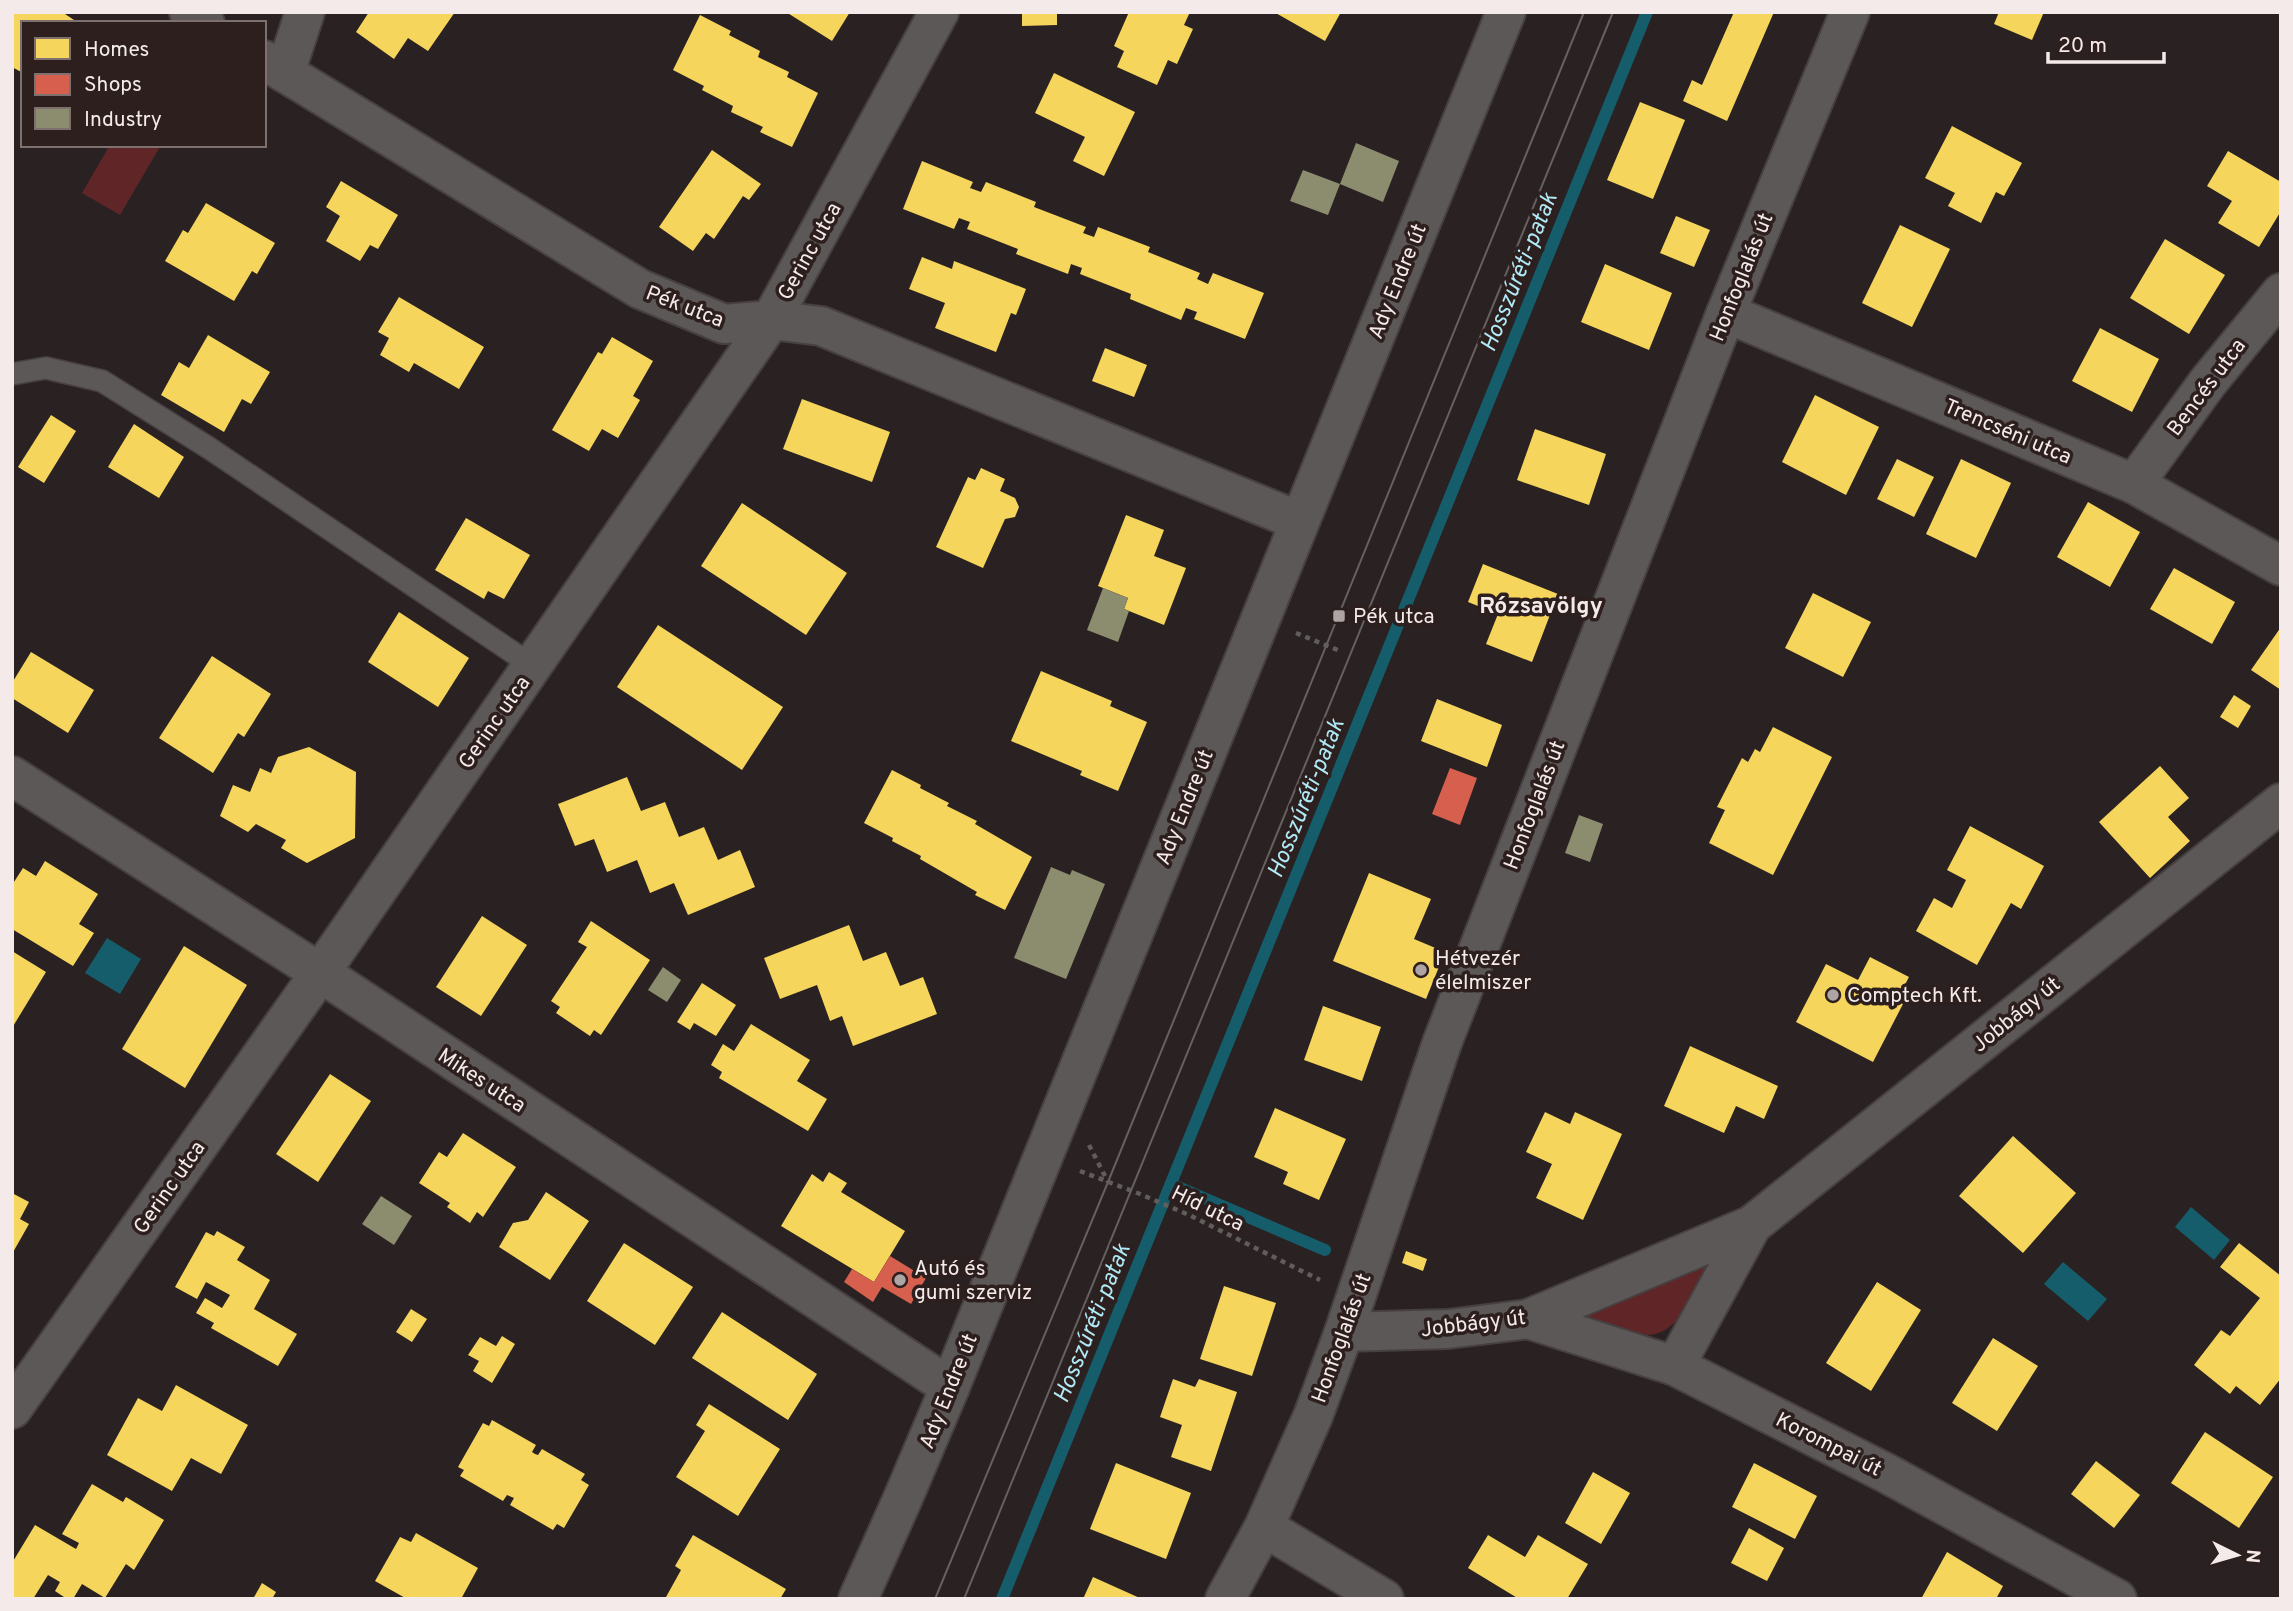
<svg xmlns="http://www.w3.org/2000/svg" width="2293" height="1611" font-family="Overpass,sans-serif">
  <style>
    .green { fill: #602526 }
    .water { fill: #155d6b }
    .homes { fill: #f6d55c }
    .shops { fill: #d6604d }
    .industry { fill: #8c8c6e }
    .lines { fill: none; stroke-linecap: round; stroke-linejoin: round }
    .stream { stroke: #155d6b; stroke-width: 12 }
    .service-casing { stroke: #474040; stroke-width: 24 }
    .minor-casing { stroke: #474040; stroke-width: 42 }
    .tertiary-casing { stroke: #474040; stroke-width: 42 }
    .path { stroke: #625d5d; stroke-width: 4.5; stroke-dasharray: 5 5; stroke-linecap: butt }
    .service { stroke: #5d5858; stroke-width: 21 }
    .minor { stroke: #5d5858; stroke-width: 38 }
    .tertiary { stroke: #5d5858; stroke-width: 38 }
    .tram { stroke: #666060; stroke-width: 2 }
    .poi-dot { fill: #ada4a3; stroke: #2d1f1e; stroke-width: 2.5 }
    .labels { text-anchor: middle; stroke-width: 7; stroke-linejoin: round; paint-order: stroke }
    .street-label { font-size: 21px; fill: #f4eae9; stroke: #2d1f1e }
    .poi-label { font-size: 21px; fill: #f4eae9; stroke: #2d1f1e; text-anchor: start }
    .water-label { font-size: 23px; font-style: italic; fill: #afe9f6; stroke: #2d1f1e }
    .neighbourhood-label { font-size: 23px; font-weight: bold; fill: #f4eae9; stroke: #2d1f1e }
  </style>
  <rect width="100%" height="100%" fill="#2a2222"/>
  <g class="green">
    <polygon points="110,145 161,145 120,215 82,193"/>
    <path d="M 1699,1261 L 1709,1272 C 1693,1297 1677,1338 1642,1335 C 1624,1334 1606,1326 1589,1321 L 1589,1306 Z"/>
  </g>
  <g class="water">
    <polygon points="107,938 141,959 120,994 85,973"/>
    <polygon points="2191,1207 2230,1240 2214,1260 2175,1227"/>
    <polygon points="2063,1262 2107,1299 2088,1321 2044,1284"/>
  </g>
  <g class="homes">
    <polygon points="12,12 62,12 74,20 72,23 23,23 23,73 12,67"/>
    <polygon points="369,12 455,12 428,51 408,38 394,59 356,32"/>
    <polygon points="786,12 850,12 832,41"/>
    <polygon points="1022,12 1057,12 1057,25 1022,26"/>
    <polygon points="1129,12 1190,12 1184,25 1193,29 1177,64 1168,60 1157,85 1117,67 1124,51 1114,46"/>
    <polygon points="1274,12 1341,12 1325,41"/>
    <polygon points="1734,12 1774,12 1727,121 1683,101 1692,80 1702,85"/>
    <polygon points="1999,12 2044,12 2032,40 1994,24"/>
    <polygon points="700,15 731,31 729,35 760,51 758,57 789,72 787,77 818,93 792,147 760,132 763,127 731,112 733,106 702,90 704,86 673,70"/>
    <polygon points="1054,73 1135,112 1104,176 1073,161 1085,137 1035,113"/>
    <polygon points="1640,102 1685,120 1653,199 1607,180"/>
    <polygon points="1952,126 2022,163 2004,196 1996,192 1981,223 1948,206 1955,193 1925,178"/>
    <polygon points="712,150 761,184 749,200 743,196 714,239 706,233 693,251 659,227"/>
    <polygon points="2228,151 2281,182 2281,211 2259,247 2218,223 2232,201 2207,186"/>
    <polygon points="922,161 973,182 970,188 981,192 986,182 1036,202 1034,207 1086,227 1083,233 1094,237 1098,227 1150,247 1148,252 1200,273 1197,279 1208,284 1213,273 1264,293 1245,339 1194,319 1197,312 1186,308 1181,320 1130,299 1131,294 1080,274 1082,268 1071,264 1068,274 1016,254 1018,249 967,229 970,222 959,218 954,229 903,209"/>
    <polygon points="341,181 398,215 378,249 370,245 360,261 326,241 340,216 326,207"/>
    <polygon points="206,203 275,243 257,274 252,271 234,301 165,261 183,230 188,233"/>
    <polygon points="1676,216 1710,230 1694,267 1660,253"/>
    <polygon points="1900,225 1950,249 1912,327 1862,303"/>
    <polygon points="2165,239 2225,275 2189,334 2130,298"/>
    <polygon points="922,257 952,269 954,261 1026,289 1016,315 1011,313 996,352 935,328 945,303 909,289"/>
    <polygon points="1605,264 1672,293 1649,350 1581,322"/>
    <polygon points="399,297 484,347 459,389 414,363 409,372 380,355 389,338 378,332"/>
    <polygon points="2100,328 2159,359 2132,412 2072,381"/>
    <polygon points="208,335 270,372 251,404 242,399 224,432 161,395 179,362 189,368"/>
    <polygon points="612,337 653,361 633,396 640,400 618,438 602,429 589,451 552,430 598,352 602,354"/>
    <polygon points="1105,348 1147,365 1134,397 1092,381"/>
    <polygon points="1815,395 1879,427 1846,495 1782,462"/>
    <polygon points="802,399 890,432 872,482 783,449"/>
    <polygon points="51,415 76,431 44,483 18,467"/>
    <polygon points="134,424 184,457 159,498 108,467"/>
    <polygon points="1535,429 1606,454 1589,505 1517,480"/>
    <polygon points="1897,459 1934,477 1914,517 1877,499"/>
    <polygon points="1961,459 2011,483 1976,558 1926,534"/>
    <polygon points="981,468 1005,479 1000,491 1015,498 1019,507 1015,517 1005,519 983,568 936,547 968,477 975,480"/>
    <polygon points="2088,502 2140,532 2110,587 2057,557"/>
    <polygon points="742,503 847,573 806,635 701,566"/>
    <polygon points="1126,515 1164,530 1154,556 1186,568 1164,625 1124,609 1128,598 1098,586"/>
    <polygon points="466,518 530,555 504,599 488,591 484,599 435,570"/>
    <polygon points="1483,564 1558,594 1532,662 1486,644 1498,614 1468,602"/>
    <polygon points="2174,568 2235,602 2212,644 2150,609"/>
    <polygon points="1813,593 1871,622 1843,677 1785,648"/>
    <polygon points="399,612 469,658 438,707 368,662"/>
    <polygon points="658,625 783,707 742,770 617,687"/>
    <polygon points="2281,627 2281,690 2251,670"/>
    <polygon points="31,652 94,690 68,733 12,698 12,683"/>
    <polygon points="212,656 271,694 244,737 238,733 213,773 159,738"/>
    <polygon points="1041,671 1112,701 1110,706 1147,722 1118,791 1080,775 1082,771 1011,741"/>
    <polygon points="2234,695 2251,706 2238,728 2220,717"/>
    <polygon points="1437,699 1502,725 1487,767 1421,741"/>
    <polygon points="1773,727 1832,757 1773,875 1709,843 1725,810 1717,807 1742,758 1748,762 1755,749 1760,752"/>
    <polygon points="309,747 356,772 355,838 307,863 281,848 286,840 256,824 248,832 220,816 233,785 250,792 260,768 271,773 278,757"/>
    <polygon points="2160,766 2189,798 2168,817 2190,841 2150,878 2099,822"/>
    <polygon points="892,770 921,785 920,788 949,803 947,806 977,821 975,824 1032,857 1005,910 975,895 977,892 920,859 921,856 892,841 893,838 864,823"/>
    <polygon points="627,777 641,811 665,802 679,837 704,827 718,860 740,850 755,887 688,915 674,883 650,893 637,860 607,872 594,839 575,846 558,804"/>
    <polygon points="1970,826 2044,866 2021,909 2011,903 1977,965 1916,931 1934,898 1952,908 1966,880 1947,870"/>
    <polygon points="45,861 98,894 79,924 94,933 73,966 12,929 12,885 23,868 36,876"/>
    <polygon points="1369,873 1431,899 1414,939 1445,952 1426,999 1333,961"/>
    <polygon points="482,916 527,945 481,1016 436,987"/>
    <polygon points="591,921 650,960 601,1035 594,1030 590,1036 556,1013 560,1007 551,1001 587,947 578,942"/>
    <polygon points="849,925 863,961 886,952 900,986 923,977 937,1014 853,1046 842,1016 830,1021 817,985 780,999 764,958"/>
    <polygon points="184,946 247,985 185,1088 122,1049"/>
    <polygon points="12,951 46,972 12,1028"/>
    <polygon points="1870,957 1909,977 1897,1000 1903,1004 1873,1062 1796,1022 1826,964 1858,980"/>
    <polygon points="702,983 736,1005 716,1036 694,1023 690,1030 677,1022"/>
    <polygon points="1323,1006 1381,1027 1362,1081 1304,1060"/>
    <polygon points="751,1024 810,1060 797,1081 827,1099 808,1131 719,1078 722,1072 711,1065 723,1044 734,1051"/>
    <polygon points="1690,1046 1778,1086 1764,1119 1736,1106 1724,1133 1664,1106"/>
    <polygon points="330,1074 371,1101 318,1182 276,1154"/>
    <polygon points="1275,1108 1346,1139 1319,1200 1283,1184 1288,1172 1254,1157"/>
    <polygon points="1545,1112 1570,1124 1575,1112 1622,1134 1583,1220 1536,1198 1552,1164 1526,1152"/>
    <polygon points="463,1133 516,1167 483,1217 477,1212 470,1223 447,1207 450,1203 419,1183 439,1152 447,1157"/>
    <polygon points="2013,1136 2076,1193 2023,1253 1959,1196"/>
    <polygon points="829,1172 847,1183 841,1192 905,1231 874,1282 781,1226 812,1174 823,1182"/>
    <polygon points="546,1192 589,1221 550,1280 499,1247 513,1223 528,1220"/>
    <polygon points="12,1193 29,1202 20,1219 29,1224 12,1254"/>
    <polygon points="217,1231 245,1247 237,1260 270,1280 254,1309 297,1334 278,1366 211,1328 214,1323 196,1313 205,1298 222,1308 230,1295 206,1282 197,1299 175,1287 206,1232 214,1236"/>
    <polygon points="624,1243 693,1287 655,1345 587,1301"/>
    <polygon points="2239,1243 2281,1276 2281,1378 2260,1405 2236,1386 2230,1394 2194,1365 2221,1330 2230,1336 2260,1298 2220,1267"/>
    <polygon points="1406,1251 1427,1259 1423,1271 1402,1263"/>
    <polygon points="1877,1282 1921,1310 1871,1391 1826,1363"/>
    <polygon points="1224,1286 1276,1303 1252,1376 1200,1359"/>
    <polygon points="411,1309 427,1319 412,1342 396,1332"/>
    <polygon points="722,1312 817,1374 788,1420 692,1358"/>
    <polygon points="502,1336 515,1344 492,1383 473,1371 479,1361 468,1355 480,1337 496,1346"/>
    <polygon points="1993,1338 2038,1366 1997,1431 1952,1403"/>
    <polygon points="1173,1379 1195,1387 1199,1379 1237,1392 1211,1471 1171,1457 1182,1425 1160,1417"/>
    <polygon points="176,1385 248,1425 221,1474 191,1458 172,1491 107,1455 138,1398 162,1411"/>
    <polygon points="709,1404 780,1449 738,1516 676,1477 705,1431 696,1425"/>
    <polygon points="492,1420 536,1445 532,1452 535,1454 538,1455 542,1449 585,1474 581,1480 589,1485 564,1528 557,1524 553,1530 510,1505 514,1498 507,1495 503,1501 460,1476 464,1470 458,1467 483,1423 489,1426"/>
    <polygon points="2205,1432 2273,1477 2239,1528 2171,1483"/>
    <polygon points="2096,1461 2140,1495 2114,1528 2071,1494"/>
    <polygon points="1116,1463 1191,1493 1166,1559 1090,1529"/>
    <polygon points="1754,1463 1817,1496 1795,1539 1732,1507"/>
    <polygon points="1593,1472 1630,1493 1601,1544 1565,1523"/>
    <polygon points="92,1484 123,1502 126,1497 164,1520 134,1570 126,1564 105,1598 82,1584 73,1599 67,1599 55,1591 60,1582 48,1575 33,1599 12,1599 12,1563 35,1525 76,1549 79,1543 62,1534"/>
    <polygon points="1749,1528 1784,1548 1767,1581 1731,1563"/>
    <polygon points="416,1533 478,1568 461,1599 407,1599 375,1581 400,1537 411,1542"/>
    <polygon points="693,1535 786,1589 780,1599 670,1599 666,1597 681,1570 675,1566"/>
    <polygon points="1488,1535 1525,1557 1538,1535 1588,1564 1567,1599 1519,1599 1468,1568"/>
    <polygon points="1947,1552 2003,1586 1996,1599 1921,1599"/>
    <polygon points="1093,1577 1142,1599 1083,1599"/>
    <polygon points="262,1583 276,1592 272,1599 253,1599"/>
  </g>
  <g class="shops">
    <polygon points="1450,768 1477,778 1460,825 1432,814"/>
    <polygon points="890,1256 926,1278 911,1304 882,1287 873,1302 844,1282 852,1269 874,1282"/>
  </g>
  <g class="industry">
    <polygon points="1356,143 1399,161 1383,202 1340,184"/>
    <polygon points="1303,170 1340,184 1328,215 1290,201"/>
    <polygon points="1103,588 1128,598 1124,609 1129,611 1118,642 1087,630"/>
    <polygon points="1579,815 1603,824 1590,862 1565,853"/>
    <polygon points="1051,867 1070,875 1072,870 1105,884 1066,979 1014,958"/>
    <polygon points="663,967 681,980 667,1002 648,990"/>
    <polygon points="381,1196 412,1216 394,1245 362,1224"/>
  </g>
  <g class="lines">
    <g class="stream">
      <polyline points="1171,1184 1325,1250"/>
      <polyline points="1002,1599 1647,12"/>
    </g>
    <g class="service-casing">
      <polyline id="service" points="12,374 46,368 102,381 209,448 533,666"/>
    </g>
    <g class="minor-casing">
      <g id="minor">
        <polyline points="189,12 205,23"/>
        <polyline points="264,60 640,289 724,324 771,320 821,326 1299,521"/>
        <polyline points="285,73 305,12"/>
        <polyline points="1726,313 2134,484 2281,566"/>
        <polyline points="2134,484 2208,382 2281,293"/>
        <polyline points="12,776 339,985 950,1387"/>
        <polyline points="1528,1319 1675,1366 1886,1473 2117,1599"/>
        <polyline points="1344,1332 1448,1329 1528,1319 1752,1225 2281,803"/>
        <polyline points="1675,1366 1752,1225"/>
        <polyline points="12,1409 320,973 771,320 939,12"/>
        <polyline points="1264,1527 1384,1599"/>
        <polyline points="1225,1599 1264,1527 1313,1416 1344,1332 1442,1043 1726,313 1850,12"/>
      </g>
    </g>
    <g class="tertiary-casing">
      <polyline id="tertiary" points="858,1599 903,1498 950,1387 1506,12"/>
    </g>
    <g class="path">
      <polyline points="1296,633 1340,651"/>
      <polyline points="1089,1145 1108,1182"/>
      <polyline points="1080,1171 1140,1194 1189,1215 1320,1280"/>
    </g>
    <use href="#service" class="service"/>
    <use href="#minor" class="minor"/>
    <use href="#tertiary" class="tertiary"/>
    <g class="tram">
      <polyline points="935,1599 1108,1182 1584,12"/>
      <polyline points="964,1599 1613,12"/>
    </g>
  </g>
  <g class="poi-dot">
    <rect x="1332" y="609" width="14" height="14" rx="3.5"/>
    <circle cx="1421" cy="970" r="7"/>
    <circle cx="1833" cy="995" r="7"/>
    <circle cx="900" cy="1280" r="7"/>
  </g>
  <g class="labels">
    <g class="street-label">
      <text transform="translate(809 251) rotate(-61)" y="7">Gerinc utca</text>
      <text transform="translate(1741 277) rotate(-68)" y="7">Honfoglalás út</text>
      <text transform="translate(1397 281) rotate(-68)" y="7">Ady Endre út</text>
      <text transform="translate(685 306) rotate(21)" y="7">Pék utca</text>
      <text transform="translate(2206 387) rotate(-53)" y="7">Bencés utca</text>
      <text transform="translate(2008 431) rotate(23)" y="7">Trencséni utca</text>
      <text transform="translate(494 722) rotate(-55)" y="7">Gerinc utca</text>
      <text transform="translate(1534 805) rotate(-69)" y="7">Honfoglalás út</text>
      <text transform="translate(1184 807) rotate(-68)" y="7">Ady Endre út</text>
      <text transform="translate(2016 1014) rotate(-39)" y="7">Jobbágy út</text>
      <text transform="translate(482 1080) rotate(33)" y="7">Mikes utca</text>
      <text transform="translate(169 1187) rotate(-55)" y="7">Gerinc utca</text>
      <text transform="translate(1208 1208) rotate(26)" y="7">Híd utca</text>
      <text transform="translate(1473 1323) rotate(-7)" y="7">Jobbágy út</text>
      <text transform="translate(1341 1338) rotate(-70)" y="7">Honfoglalás út</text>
      <text transform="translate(948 1391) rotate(-68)" y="7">Ady Endre út</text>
      <text transform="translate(1829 1444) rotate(27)" y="7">Korompai út</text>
    </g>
    <g class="poi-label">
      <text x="1353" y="623">Pék utca</text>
      <text x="1435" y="965">Hétvezér<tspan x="1435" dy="24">élelmiszer</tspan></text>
      <text x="1847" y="1002">Comptech Kft.</text>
      <text x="914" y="1275">Autó és<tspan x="914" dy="24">gumi szerviz</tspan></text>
    </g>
    <g class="water-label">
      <text transform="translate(1518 272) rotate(-68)" y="8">Hosszúréti-patak</text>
      <text transform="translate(1305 798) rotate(-68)" y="8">Hosszúréti-patak</text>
      <text transform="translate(1091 1323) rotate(-68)" y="8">Hosszúréti-patak</text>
    </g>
    <g class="neighbourhood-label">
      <text x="1541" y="613">Rózsavölgy</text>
    </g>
  </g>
  <rect width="2293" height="1611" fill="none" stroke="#f4eae9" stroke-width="28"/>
  <rect x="21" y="21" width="245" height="126" fill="#2d1f1e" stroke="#7d706f" stroke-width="2"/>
  <rect x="35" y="38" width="35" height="21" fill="#f6d55c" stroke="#7d706f" stroke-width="2"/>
  <text x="84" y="56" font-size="21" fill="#f4eae9">Homes</text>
  <rect x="35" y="74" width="35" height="21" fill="#d6604d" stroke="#7d706f" stroke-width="2"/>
  <text x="84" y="91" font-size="21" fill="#f4eae9">Shops</text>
  <rect x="35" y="108" width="35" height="21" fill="#8c8c6e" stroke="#7d706f" stroke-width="2"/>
  <text x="84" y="126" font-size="21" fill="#f4eae9">Industry</text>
  <g transform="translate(2237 1555) rotate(95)" stroke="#2d1f1e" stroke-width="5" paint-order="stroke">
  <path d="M0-5L12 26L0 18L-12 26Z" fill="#f4eae9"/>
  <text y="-10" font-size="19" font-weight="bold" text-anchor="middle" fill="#f4eae9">N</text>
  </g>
  <path d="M2048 52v10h116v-10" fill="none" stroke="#f4eae9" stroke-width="3.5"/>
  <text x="2058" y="52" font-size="21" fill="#f4eae9" stroke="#2d1f1e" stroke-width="5" paint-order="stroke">20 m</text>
</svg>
